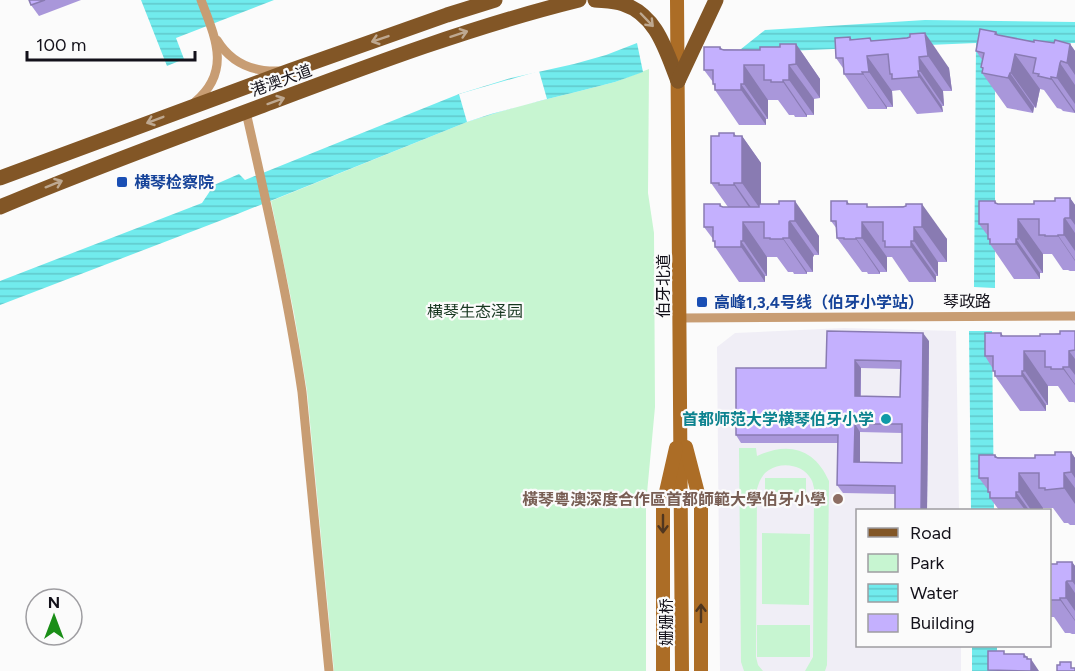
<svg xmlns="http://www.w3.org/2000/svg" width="1075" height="671" font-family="Figtree,'Noto Sans SC',sans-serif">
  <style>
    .built { fill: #f0eef6 }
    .park { fill: #c7f5d1 }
    .water { fill: url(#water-rules) }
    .pier { fill: #fbfbfb }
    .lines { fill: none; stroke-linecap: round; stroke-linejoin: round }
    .minor { stroke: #c89d73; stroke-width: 9 }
    .secondary { stroke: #ac6d26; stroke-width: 14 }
    .primary { stroke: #825626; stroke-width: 15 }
    .wall { fill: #a997da; fill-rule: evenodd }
    .shaded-wall { fill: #897bb2 }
    .building { fill: #c4b0fe; stroke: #897bb2; stroke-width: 1.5; fill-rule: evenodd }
    .oneway { stroke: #bea890 }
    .oneway2 { stroke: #50361f }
    .transit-dot { fill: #1a4fb4; stroke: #fbfbfb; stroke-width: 2 }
    .culture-dot { fill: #0f9aa8; stroke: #fbfbfb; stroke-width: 2 }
    .education-dot { fill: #8d6e63; stroke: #fbfbfb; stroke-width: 2 }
    .labels { text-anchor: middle; stroke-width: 4.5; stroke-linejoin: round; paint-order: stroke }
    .street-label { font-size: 16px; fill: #13111a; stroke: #fbfbfb }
    .transit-label { font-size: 16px; font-weight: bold; fill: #164399; stroke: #fbfbfb; text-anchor: start }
    .park-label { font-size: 16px; fill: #16361f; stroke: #fbfbfb }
    .culture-label { font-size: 16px; font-weight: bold; fill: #0d838f; stroke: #fbfbfb; text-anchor: end }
    .education-label { font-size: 16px; font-weight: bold; fill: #785e54; stroke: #fbfbfb; text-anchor: end }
  </style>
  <defs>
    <pattern id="water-rules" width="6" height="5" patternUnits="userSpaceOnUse" patternTransform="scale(1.5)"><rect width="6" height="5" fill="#71ebed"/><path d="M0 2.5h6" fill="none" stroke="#61c8cb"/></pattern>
  </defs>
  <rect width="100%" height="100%" fill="#fbfbfb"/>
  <polygon class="built" points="844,328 956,331 959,510 858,510 858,646 961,646 961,671 720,671 717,347 735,333"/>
  <g class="park">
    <polygon points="649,69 648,193 654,233 655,407 646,504 646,671 334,671 307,391 294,313 271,201 467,122 519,106 580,91 615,82"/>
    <path d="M 739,448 L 756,448 L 757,456 C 789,441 815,449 829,481 L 827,665 L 825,671 L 805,671 L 813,657 L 814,488 C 813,485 813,482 811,479 C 804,465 782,461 769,470 C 762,474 759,482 757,489 L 756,657 L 758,665 L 763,671 L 744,671 L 741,662 Z"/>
    <rect x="765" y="478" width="41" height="23"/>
    <polygon points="762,533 810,534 809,605 762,604"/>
    <rect x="757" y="625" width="53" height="32"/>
  </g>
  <g class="water">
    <polygon points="141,0 274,0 176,38 184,59 167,66"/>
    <polygon points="925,20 1075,22 1075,43 995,44 995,288 974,287 976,43 736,53 765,30"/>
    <polygon points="637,43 643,72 615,82 580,91 519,106 467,122 235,215 0,305 0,281 202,203 214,185 239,174 245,180 459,94 511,78 574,64 606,55"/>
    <polygon points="969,331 992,331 994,510 971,510"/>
    <rect x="972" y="646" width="25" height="25"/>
  </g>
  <polygon class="pier" points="539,71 547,99 491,114 467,122 459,94"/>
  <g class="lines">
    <g class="minor">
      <path d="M 217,40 C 231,63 253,72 279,71"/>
      <path d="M 195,102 C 232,71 215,37 201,0"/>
      <path d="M 246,112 C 267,205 288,298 302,392 L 329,671"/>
      <polyline points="680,318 1075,316"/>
    </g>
    <g class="secondary">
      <polyline points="677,0 682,671"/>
      <polyline points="686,447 701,505 701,671"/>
      <polyline points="663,671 663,505 676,448"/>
    </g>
    <g class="primary">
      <path d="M 595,0 C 604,1 614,1 623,4 C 657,15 666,51 678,81"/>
      <polyline points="678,81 716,0"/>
      <polyline points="0,178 289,71 447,15 495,0"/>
      <path d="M 0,207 C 90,169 181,136 272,102 C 373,64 474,26 579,0"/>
    </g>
  </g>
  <g class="wall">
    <polygon points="29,0 81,0 39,16 31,5"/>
    <polygon points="996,32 998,35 1034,42 1070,44 1075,51 1075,113 1063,111 1061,109 1057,108 1044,90 1040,89 1036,108 1034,107 1033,113 1007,108 982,73 983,70 981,67 983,61 976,51"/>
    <polygon points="910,37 949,68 952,91 943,91 944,106 942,106 943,112 917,114 900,90 892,91 893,107 887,107 887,109 868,109 844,74 843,68 836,58 852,39 872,41"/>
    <polygon points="796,44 820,79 820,98 814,99 814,115 807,115 807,117 795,117 794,115 789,115 778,100 768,100 768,119 766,119 766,125 739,125 715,90 713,82 704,70 720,47 722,49 760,50"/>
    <polygon points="735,136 742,136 761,163 761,204 779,204 819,236 819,255 814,255 813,257 813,272 807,272 807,274 794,274 793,272 788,272 777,257 767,257 767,276 765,276 765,282 739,282 715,247 713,239 704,227 720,204 722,207 728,207 711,183"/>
    <polygon points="1070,198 1075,205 1075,271 1070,271 1068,270 1063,270 1052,254 1043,254 1043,273 1040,273 1040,279 1014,279 990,244 988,236 979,224 995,201 996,204 1034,204"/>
    <polygon points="849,204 869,207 906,206 947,239 947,262 938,262 938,276 936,276 936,282 909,282 892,257 887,257 887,272 880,272 880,274 868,274 867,272 862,272 837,238 837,229 831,221"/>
    <polygon points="1075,331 1075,403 1074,402 1069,402 1058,386 1048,386 1048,405 1046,405 1046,411 1020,411 995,376 993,369 985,356 1001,333 1002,336 1040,336"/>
    <path d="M 929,341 L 927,510 L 895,510 L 895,494 L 843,493 L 837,485 L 838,443 L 741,443 L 736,435 L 826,368 ZM 861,368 L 901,369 L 900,397 L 861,396 ZM 860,432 L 902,433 L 902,463 L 860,463 Z"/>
    <polygon points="1071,452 1075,458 1075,525 1070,525 1068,523 1064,523 1053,508 1043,508 1043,510 999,510 990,498 988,490 979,478 995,455 997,457 1035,458"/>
    <polygon points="1072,562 1075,566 1075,634 1072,634 1070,633 1065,633 1054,617 1050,617 1050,564 1057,564"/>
  </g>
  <g class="shaded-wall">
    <polygon points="996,32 1014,59 1015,54 1040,89 1036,108 1011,73 995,34"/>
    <polygon points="925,33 949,68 952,91 928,56"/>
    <polygon points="850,37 868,63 867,56 892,91 893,107 869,72 850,40"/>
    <polygon points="796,44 820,79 820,98 796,64"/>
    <polygon points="1070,44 1075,51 1075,75 1067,63"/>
    <polygon points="720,47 744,80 744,65 768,100 768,119 720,49"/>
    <polygon points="919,57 943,91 944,106 920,71"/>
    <polygon points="1060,63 1075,85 1075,104 1057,78"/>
    <polygon points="789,65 814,99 814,115 789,80"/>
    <polygon points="918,71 942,106 943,112 919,77"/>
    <polygon points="862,72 887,107 887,109 863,74"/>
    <polygon points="1010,73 1034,107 1033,113 1008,78"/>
    <polygon points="1051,77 1075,111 1075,113 1051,79"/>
    <polygon points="783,80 807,115 807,117 783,82"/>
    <polygon points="741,84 766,119 766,125 741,90"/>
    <polygon points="734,133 742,145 742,136 761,163 761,210 742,183"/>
    <polygon points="734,183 753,210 753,213 734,185"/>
    <polygon points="1070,198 1075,205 1075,225 1070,218"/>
    <polygon points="795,201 819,236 819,255 795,221"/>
    <polygon points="847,201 887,257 887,272 862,238 847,204"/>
    <polygon points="995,201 1018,235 1018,219 1043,254 1043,273 995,203"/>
    <polygon points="720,204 743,237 743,222 767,257 767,276 720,206"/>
    <polygon points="922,204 947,239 947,262 922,227"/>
    <polygon points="1065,218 1075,233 1075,251 1064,235 1064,219"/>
    <polygon points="790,221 814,255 813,257 813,272 789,238 789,222"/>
    <polygon points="914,227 938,262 938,276 914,241"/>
    <polygon points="1058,235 1075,260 1075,261 1058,236"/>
    <polygon points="783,238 807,272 807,274 783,239"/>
    <polygon points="856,238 880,272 880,274 856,239"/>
    <polygon points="1016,239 1040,273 1040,279 1016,244"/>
    <polygon points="741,241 765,276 765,282 741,247"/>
    <polygon points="911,241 936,276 936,282 911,247"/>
    <polygon points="923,333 929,341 927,510 921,510"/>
    <polygon points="1001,333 1024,367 1024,351 1048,386 1048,405 1001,336"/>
    <polygon points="1069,351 1075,359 1075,375 1069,367"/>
    <polygon points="855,360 861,368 860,405 855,396"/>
    <polygon points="1063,367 1075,384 1075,385 1063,369"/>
    <polygon points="1022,371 1046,405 1046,411 1022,376"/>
    <polygon points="855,424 860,432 860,471 854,462"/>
    <polygon points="1071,452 1075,458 1075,478 1071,472"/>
    <polygon points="995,455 1019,488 1019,473 1043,508 1043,510 1031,510 995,457"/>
    <polygon points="1064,473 1075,488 1075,504 1064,488"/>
    <polygon points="1016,492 1029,510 1025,510 1016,498"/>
    <polygon points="1072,562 1075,566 1075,585 1072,581"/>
    <polygon points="1067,581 1075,593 1075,611 1066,598 1066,582"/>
    <polygon points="1060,598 1075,620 1075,621 1060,600"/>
    <polygon points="1024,654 1031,661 1031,659 1039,671 1031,671 1024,657"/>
  </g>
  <g class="building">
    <polygon points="29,0 45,0 31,5"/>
    <polygon points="980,29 996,32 995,34 998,35 1034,42 1034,40 1054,43 1055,40 1070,44 1067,63 1061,61 1060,63 1057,78 1051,77 1051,79 1038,76 1039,74 1033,73 1036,58 1015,54 1011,73 1010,73 1008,78 982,73 983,68 981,67 984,53 976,51"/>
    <polygon points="925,33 928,56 919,57 920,71 918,71 919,77 892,79 892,74 890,74 888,54 867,56 869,72 862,72 863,74 844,74 843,58 836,58 835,38 850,37 850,40 870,38 871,41 907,38 910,37 910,34"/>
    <polygon points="780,44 796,44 796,64 789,65 789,80 783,80 783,82 771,82 771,80 764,80 764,65 744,65 744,84 741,84 741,90 715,90 715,84 713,84 713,70 704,70 704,47 720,47 720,49 724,50 760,50 760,47 780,47"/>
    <polygon points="719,133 734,133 734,136 742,136 742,183 734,183 734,185 719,185 719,183 711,183 711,136 719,136"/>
    <polygon points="1055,198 1070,198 1070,218 1065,218 1064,219 1064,235 1058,235 1058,236 1045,236 1045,235 1039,235 1039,219 1018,219 1018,239 1016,239 1016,244 990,244 990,239 988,239 988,224 979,224 979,201 995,201 995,203 998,204 1034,204 1034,201 1055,201"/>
    <polygon points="779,201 795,201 795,221 790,221 789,222 789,238 783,238 783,239 770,239 770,238 764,238 764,222 743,222 743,241 741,241 741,247 715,247 715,241 713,241 713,227 704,227 704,204 720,204 720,206 723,207 759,207 759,204 779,204"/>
    <polygon points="831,201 847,201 847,204 867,204 867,207 903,207 906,206 906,204 922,204 922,227 914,227 914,241 911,241 911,247 885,247 885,241 883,241 883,222 862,222 862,238 856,238 856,239 844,239 844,238 837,238 836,221 831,221"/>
    <path d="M 827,331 L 923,333 L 921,510 L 895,510 L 895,486 L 837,485 L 838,435 L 736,435 L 736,368 L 826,368 ZM 855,360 L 901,361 L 900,397 L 855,396 ZM 855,424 L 902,424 L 902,463 L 854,462 Z"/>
    <polygon points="1060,331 1075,331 1075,350 1069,351 1069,367 1063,367 1063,369 1051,369 1051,367 1045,367 1045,351 1024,351 1024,371 1022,371 1022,376 995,376 995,371 993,371 993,356 985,356 985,333 1001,333 1001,336 1040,336 1040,334 1060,334"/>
    <polygon points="1055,452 1071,452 1071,472 1064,473 1064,488 1045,490 1045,488 1039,488 1039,473 1019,473 1019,492 1016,492 1016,498 990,498 990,492 988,492 988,478 979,478 979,455 995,455 995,457 998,458 1035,458 1035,455 1055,455"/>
    <polygon points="1057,562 1072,562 1072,581 1067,581 1066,582 1066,598 1060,598 1060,600 1050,600 1050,564 1057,564"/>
    <polygon points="988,651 1004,651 1004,654 1024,654 1024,657 1027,657 1027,659 1031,659 1031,671 988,670"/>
    <polygon points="1060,662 1071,662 1071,668 1075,668 1075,671 1057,671 1057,665 1060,665"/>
  </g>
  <defs><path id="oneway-shaft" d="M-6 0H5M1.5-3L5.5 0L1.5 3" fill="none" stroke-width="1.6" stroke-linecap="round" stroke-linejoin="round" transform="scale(1.5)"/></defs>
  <g class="oneway">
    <use href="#oneway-shaft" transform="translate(647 20) rotate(46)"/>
    <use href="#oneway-shaft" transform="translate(459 34) rotate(-18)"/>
    <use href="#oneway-shaft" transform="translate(380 39) rotate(161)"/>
    <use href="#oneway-shaft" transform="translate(276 101) rotate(-20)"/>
    <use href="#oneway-shaft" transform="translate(155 120) rotate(159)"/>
    <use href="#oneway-shaft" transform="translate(54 184) rotate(-22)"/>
  </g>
  <g class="oneway2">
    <use href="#oneway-shaft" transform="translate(663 524) rotate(90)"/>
    <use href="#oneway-shaft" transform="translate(701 613) rotate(-90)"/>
  </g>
  <g class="transit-dot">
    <rect x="116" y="176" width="12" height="12" rx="3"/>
    <rect x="696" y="296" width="12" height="12" rx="3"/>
  </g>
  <circle class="culture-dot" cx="886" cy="419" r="6"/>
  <circle class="education-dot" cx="838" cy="499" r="6"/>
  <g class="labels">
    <g class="street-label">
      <text transform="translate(281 80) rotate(-20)" y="6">港澳大道</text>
      <text transform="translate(663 286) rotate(-90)" y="6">伯牙北道</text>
      <text x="967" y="307">琴政路</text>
      <text transform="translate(666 622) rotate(-90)" y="6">姗姗桥</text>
    </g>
    <g class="transit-label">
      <text x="134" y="188">横琴检察院</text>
      <text x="714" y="308">高峰1,3,4号线（伯牙小学站）</text>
    </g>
    <g class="park-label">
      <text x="475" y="317">横琴生态泽园</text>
    </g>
    <g class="culture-label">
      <text x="874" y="425">首都师范大学横琴伯牙小学</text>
    </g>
    <g class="education-label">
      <text x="826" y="505">橫琴粵澳深度合作區首都師範大學伯牙小學</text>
    </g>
  </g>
  <rect x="856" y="509" width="195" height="138" fill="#fbfbfb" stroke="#9e9da1" stroke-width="1.5"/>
  <rect x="868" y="528" width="30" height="9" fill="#825626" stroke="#9e9da1" stroke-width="1.5"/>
  <text x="910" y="539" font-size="18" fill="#13111a">Road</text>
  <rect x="868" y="554" width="30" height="18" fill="#c7f5d1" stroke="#9e9da1" stroke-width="1.5"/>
  <text x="910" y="569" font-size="18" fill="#13111a">Park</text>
  <rect x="868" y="584" width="30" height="18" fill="url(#water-rules)" stroke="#9e9da1" stroke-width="1.5"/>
  <text x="910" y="599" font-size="18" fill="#13111a">Water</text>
  <rect x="868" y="614" width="30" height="18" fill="#c4b0fe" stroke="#9e9da1" stroke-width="1.5"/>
  <text x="910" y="629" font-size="18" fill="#13111a">Building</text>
  <g transform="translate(54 617)"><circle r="28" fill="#fbfbfb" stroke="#9e9da1" stroke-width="1.5"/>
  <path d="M0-4.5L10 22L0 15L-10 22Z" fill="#1a8e17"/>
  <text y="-9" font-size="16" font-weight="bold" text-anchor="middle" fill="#13111a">N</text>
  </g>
  <path d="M27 51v9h168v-9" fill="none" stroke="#13111a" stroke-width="3"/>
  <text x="36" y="51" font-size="18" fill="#13111a" stroke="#fbfbfb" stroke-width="4.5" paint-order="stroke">100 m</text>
</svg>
